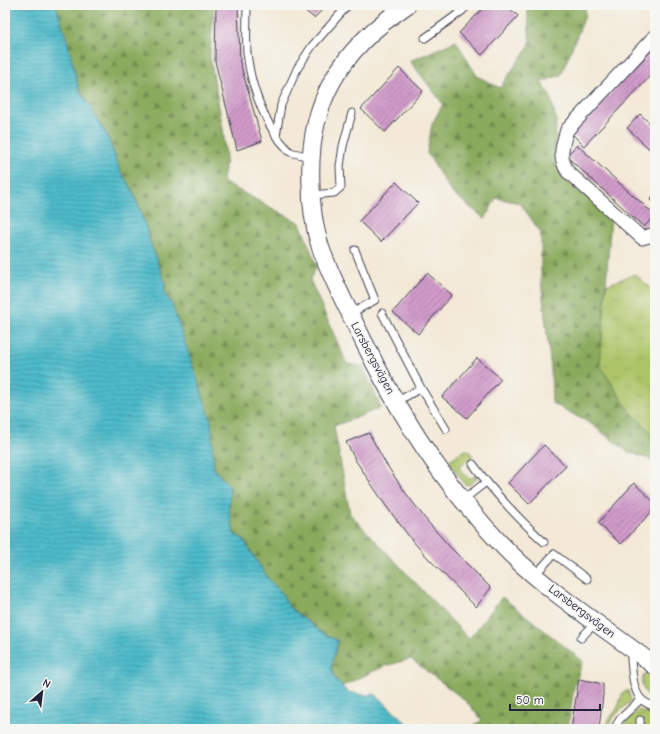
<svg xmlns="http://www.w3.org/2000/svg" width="660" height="734" font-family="'Comic Neue',sans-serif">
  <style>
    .grass { fill: url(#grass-tufts); stroke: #687352 }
    .forest { fill: url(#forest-firs); stroke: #56664c }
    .water { fill: url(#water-rules); stroke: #386e82 }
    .building { fill: url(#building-hatch) }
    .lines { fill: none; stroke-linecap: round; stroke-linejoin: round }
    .service-casing { stroke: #414052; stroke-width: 9 }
    .minor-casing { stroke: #414052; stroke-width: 15 }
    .tertiary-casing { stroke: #414052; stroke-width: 19 }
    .service { stroke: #fff; stroke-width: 7 }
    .minor { stroke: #fff; stroke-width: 13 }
    .tertiary { stroke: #fff; stroke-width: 17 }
    .labels { text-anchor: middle; stroke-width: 3.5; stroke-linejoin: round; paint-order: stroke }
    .street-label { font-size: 12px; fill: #22223b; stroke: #f6f6f2 }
  </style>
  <defs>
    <pattern id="grass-tufts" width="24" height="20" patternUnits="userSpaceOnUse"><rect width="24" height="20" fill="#aec469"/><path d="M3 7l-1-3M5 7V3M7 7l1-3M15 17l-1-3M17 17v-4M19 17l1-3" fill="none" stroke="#95a85c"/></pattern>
    <pattern id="forest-firs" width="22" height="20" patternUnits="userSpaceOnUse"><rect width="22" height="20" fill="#8aaa5d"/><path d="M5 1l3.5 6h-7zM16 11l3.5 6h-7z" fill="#708a4e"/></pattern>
    <pattern id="water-rules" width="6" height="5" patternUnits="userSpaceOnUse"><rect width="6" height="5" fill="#4fbbca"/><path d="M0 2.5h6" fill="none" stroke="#4198a5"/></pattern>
    <pattern id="building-hatch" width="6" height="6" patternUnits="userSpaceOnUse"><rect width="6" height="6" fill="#d09bc9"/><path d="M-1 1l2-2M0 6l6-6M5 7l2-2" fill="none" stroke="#a87ea4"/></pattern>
  </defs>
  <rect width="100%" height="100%" fill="#f6f6f2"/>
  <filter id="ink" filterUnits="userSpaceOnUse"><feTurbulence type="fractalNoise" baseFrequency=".025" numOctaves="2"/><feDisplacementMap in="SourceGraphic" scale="8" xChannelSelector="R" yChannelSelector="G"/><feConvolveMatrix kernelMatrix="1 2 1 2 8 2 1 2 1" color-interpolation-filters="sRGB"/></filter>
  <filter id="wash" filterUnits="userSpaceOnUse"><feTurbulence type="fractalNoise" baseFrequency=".012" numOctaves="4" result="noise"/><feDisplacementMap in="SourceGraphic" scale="16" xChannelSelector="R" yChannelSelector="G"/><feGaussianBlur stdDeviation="0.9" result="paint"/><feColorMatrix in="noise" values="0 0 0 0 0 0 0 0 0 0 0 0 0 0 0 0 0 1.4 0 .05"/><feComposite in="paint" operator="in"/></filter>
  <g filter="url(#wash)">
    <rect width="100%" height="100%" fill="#f3e9d6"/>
    <g class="grass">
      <polygon points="635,274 655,292 655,436 627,408 600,366 606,285"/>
      <polygon points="465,450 468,450 473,456 459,468 469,479 475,476 477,479 469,485 465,484 449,462 451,459"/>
      <path d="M 649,670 L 655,673 L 655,697 L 649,696 C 643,691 640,683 643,676 Z"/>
      <path d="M 625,691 L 628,691 L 631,700 L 630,702 C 621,710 611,717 608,729 L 605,729 L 609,719 L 617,709 L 623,692 Z"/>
      <path d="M 638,710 C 642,710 650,715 655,716 L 654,729 L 644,729 L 643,720 L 637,729 L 622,729 L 626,721 Z"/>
    </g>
    <g class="forest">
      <path d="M 56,5 L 214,5 L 210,57 L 223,129 L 226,158 L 223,182 L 300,223 L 317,266 L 310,280 L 347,364 L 363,366 L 381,408 L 334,426 L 350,514 L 469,639 L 502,597 L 583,661 L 574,687 L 568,729 L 470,729 L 482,720 L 466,701 L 411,659 L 385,666 L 342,686 C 325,670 333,661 338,641 L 322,633 L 289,607 L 281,592 L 269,580 L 243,539 L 234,534 L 229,509 L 230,487 L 214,469 L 212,446 L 173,307 L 165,293 L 165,283 L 149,239 L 145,223 L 131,187 L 120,171 L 107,135 L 79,89 Z"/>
      <polygon points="527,5 585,5 585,16 561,75 541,82 550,95 556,119 555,161 563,176 611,217 600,365 627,408 655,436 655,461 628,452 591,424 552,403 551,370 541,280 541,233 520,203 496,198 485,219 451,192 427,153 432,124 443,104 410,61 456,41 477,76 500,88 530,44"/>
    </g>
    <polygon class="water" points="5,5 56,5 67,40 79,89 107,135 120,171 131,187 145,223 149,239 165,283 165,293 173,307 211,420 214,469 230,487 229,510 234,534 243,539 269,580 281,592 289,607 322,633 338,641 331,667 335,679 348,692 365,695 375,694 413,729 5,729"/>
    <g id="blocks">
      <g class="building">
        <polygon points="216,5 238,5 240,62 262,141 237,150 215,61"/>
        <polygon points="298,5 327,5 314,18"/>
        <polygon points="486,5 506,5 518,16 482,55 459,33"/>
        <polygon points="655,47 655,71 584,146 572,134"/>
        <polygon points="399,68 423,91 385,132 361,109"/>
        <polygon points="640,114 655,128 655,154 627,128"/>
        <polygon points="577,145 655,215 644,227 566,156"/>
        <polygon points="396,182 418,203 381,242 359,221"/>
        <polygon points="655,195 655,204 650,200"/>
        <polygon points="427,273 452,295 418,334 393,312"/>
        <polygon points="477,358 501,379 467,418 442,397"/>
        <polygon points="369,433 386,464 405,492 427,521 450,547 491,588 476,607 427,557 411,539 386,506 356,461 346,442"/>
        <polygon points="544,445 566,466 529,504 508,483"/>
        <polygon points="634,483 655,503 655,508 621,544 598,523"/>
        <polygon points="579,679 603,684 603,695 599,729 571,729"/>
      </g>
    </g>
  </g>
  <g filter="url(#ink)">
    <use href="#blocks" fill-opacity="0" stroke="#414052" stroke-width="1"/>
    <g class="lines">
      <g class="service-casing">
        <g id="service">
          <path d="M 247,5 C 247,20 246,36 247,52 C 250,83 260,110 276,136"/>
          <polyline points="425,38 462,11 468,5"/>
          <polyline points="310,157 290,152 276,136 281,105 297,69 312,46 348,5"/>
          <polyline points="312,195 334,193 341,187 340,166 343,146 352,113"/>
          <polyline points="382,313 421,388 446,429"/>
          <polyline points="350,314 375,300 355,250"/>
          <polyline points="396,402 421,388"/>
          <path d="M 473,464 C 494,493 518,518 544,542"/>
          <polyline points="463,500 486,482"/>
          <polyline points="535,575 554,554 587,579"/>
          <polyline points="581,638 596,622"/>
          <path d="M 630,649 C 632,663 631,688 641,699 C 645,703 650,705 655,707"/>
          <polyline points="614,729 620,719 641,699"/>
          <polyline points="640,729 640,720"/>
        </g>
      </g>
      <g class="minor-casing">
        <path id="minor" d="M 655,36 L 567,130 C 562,146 558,157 568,172 L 642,238 L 655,234"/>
      </g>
      <g class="tertiary-casing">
        <path id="tertiary" d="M 407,5 C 340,50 307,103 311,185 C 311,205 314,226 320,246 C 331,278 348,309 363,340 C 399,414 442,482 499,542 C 544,590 603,626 655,666"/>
      </g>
      <use href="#service" class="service"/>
      <use href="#minor" class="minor"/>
      <use href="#tertiary" class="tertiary"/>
    </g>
  </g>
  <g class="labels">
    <g class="street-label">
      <text transform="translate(373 358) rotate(62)" y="4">Larsbergsvägen</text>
      <text transform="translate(582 611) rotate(37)" y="4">Larsbergsvägen</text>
    </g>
  </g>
  <rect width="660" height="734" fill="none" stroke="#f6f6f2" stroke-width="20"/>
  <g transform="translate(42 692) rotate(28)" stroke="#f6f6f2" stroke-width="3" paint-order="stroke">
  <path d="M0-3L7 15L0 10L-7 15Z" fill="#22223b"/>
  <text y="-6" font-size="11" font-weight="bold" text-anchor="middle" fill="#22223b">N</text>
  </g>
  <path d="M510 704v6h90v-6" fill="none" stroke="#22223b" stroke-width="2"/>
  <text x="516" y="704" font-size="12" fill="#22223b" stroke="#f6f6f2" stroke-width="3" paint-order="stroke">50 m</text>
</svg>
